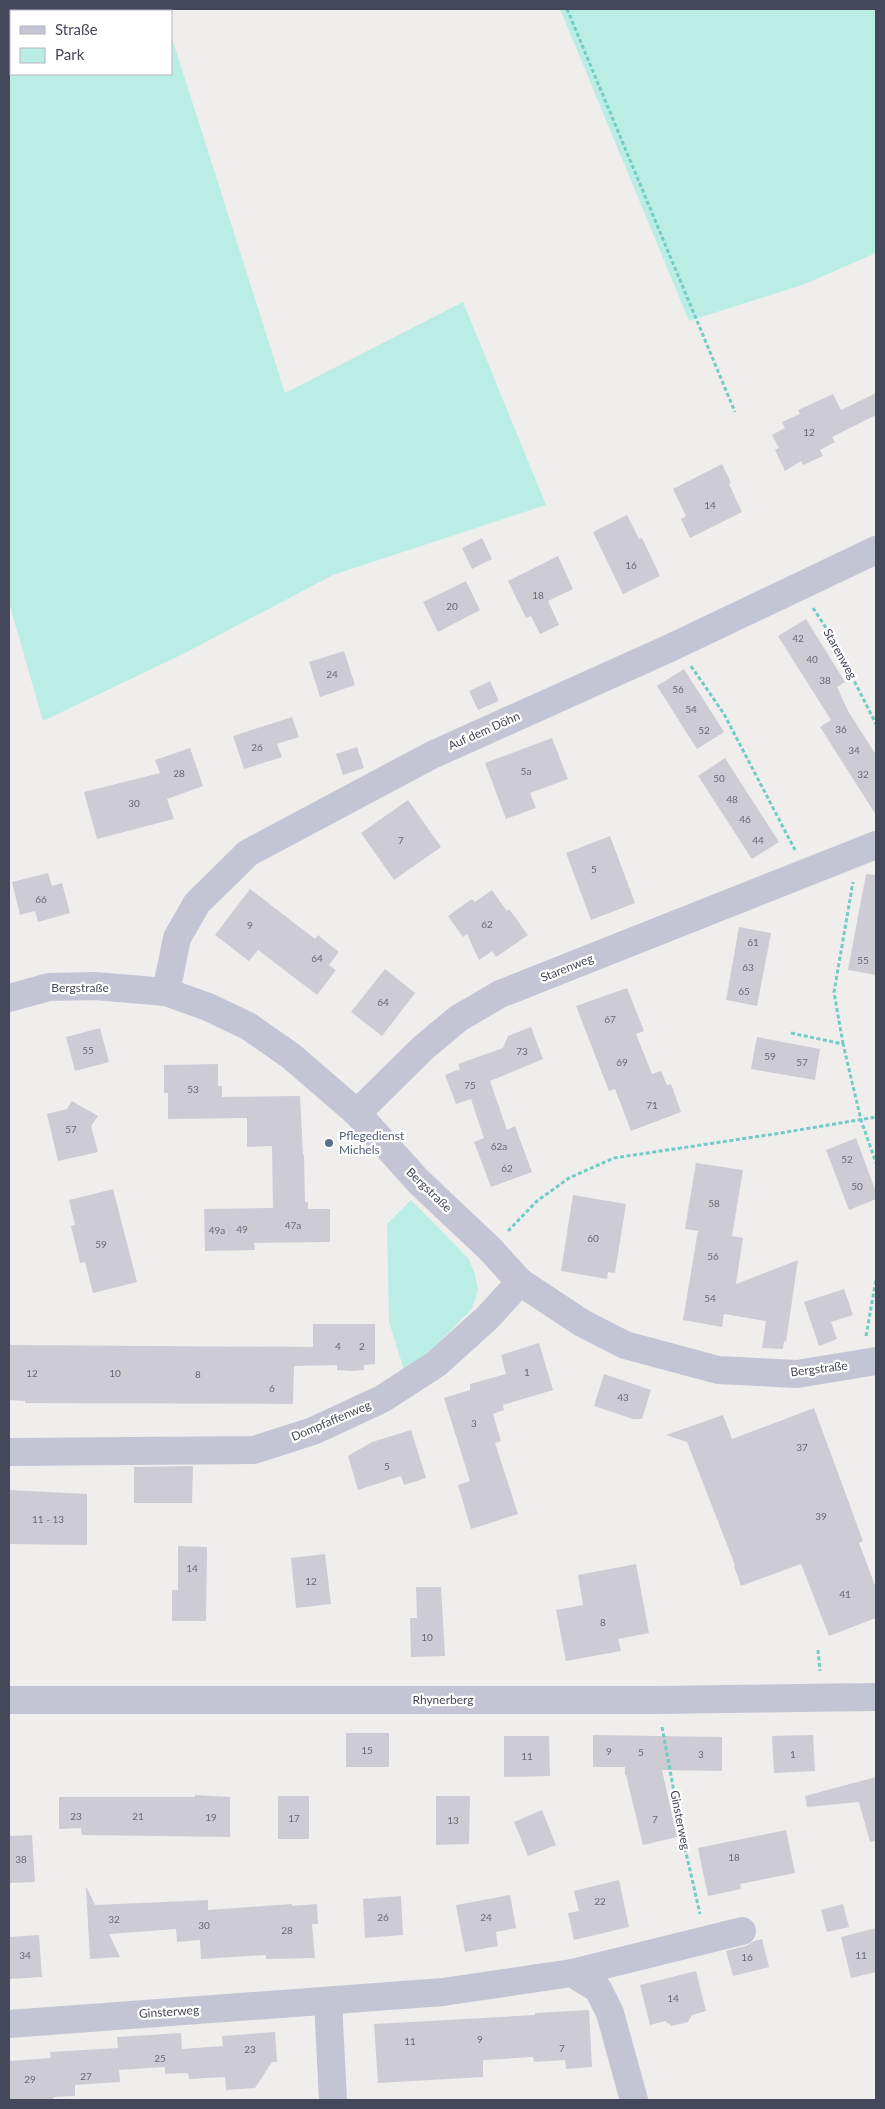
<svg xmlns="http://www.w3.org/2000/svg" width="885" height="2109" font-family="Lato,sans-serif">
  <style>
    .green { fill: #baeee4 }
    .building { fill: #cdccd5 }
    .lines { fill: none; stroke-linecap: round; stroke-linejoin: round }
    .path { stroke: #72ccc6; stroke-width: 3; stroke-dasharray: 4 2.5; stroke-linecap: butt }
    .minor { stroke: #c3c5d4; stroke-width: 28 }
    .service-dot { fill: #5c6f8a; stroke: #fff; stroke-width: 2 }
    .labels { text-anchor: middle; stroke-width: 4.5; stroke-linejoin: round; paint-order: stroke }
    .number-label { font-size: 10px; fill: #676879 }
    .street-label { font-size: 12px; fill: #45475a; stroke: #fff }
    .service-label { font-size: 12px; fill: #4e5e75; stroke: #fff; text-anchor: start }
  </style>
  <rect width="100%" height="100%" fill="#efeeec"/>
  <g class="green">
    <polygon points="9,9 163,9 164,11 11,11 11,74 171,74 171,35 285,393 463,302 546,505 333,575 185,653 43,721 9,603"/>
    <polygon points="560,9 876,9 876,253 805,284 689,321"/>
    <polygon points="411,1200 468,1258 475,1274 478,1291 472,1309 432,1349 404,1370 389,1322 387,1224"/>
  </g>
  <g class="building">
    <polygon points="876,393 876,415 832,437 835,442 820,450 823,456 803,465 801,461 785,471 775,450 779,448 772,435 785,428 782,422 800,414 798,410 833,394 841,410"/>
    <polygon points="722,464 731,483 729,484 742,512 690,538 681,519 686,516 673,489"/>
    <polygon points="627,515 639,539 642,538 660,576 623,594 593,532"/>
    <polygon points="482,538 492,559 472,569 462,548"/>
    <polygon points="558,556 573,589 548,601 559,625 540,634 531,616 526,618 508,581"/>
    <polygon points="466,581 480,610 438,632 423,602"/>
    <polygon points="806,619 845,682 837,687 848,711 876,755 876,815 820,727 831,720 778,636"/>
    <polygon points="344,651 355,685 320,697 309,662"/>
    <polygon points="684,669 724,732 697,749 657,686"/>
    <polygon points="490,681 499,701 478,710 469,691"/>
    <polygon points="292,717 299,737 277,744 282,757 244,769 233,736"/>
    <polygon points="552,738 568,779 530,793 536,808 506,819 485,763"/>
    <polygon points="357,747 364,768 343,775 336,754"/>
    <polygon points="190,748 203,786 167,799 174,819 97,839 84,792 160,773 155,760"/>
    <polygon points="725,758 779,842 752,859 698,776"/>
    <polygon points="408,800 441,847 394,880 361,833"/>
    <polygon points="610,836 635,903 591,920 566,853"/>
    <polygon points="48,873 52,886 62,883 70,913 38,922 35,911 20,915 12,882"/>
    <polygon points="866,874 876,875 876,975 848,970"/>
    <polygon points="250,889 315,939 318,935 339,952 329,965 336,970 317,995 258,950 249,961 215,935"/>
    <polygon points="492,890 507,911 509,909 528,935 496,957 492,951 479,960 467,934 463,937 448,916 472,899 475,902"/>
    <polygon points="739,927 771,933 757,1006 726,1000"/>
    <polygon points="385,969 415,993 382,1036 351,1012"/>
    <polygon points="627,988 644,1031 636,1034 652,1074 661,1071 667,1085 671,1084 681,1112 631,1131 615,1089 609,1091 576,1006"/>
    <polygon points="531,1027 543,1059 490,1081 507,1130 515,1126 532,1172 491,1187 474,1142 484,1138 471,1099 456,1104 445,1075 460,1069 458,1064 503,1048 508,1036"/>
    <polygon points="100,1028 109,1062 75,1071 66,1037"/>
    <polygon points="757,1037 820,1049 815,1080 751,1069"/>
    <polygon points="218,1064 218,1086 222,1086 222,1097 300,1096 303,1155 304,1155 305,1202 308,1202 308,1209 330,1209 330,1242 254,1243 255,1250 205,1251 204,1209 273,1208 272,1146 247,1147 247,1118 168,1119 168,1093 164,1093 164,1065"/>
    <polygon points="72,1101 98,1116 91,1126 98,1152 58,1161 47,1114 67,1109"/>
    <polygon points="856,1138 876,1192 876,1199 849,1210 826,1150"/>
    <polygon points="696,1163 743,1170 732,1236 743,1238 736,1284 798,1260 786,1342 784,1341 783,1349 762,1348 766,1321 724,1314 722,1327 683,1320 698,1231 685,1229"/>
    <polygon points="113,1189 137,1282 93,1293 85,1262 80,1263 71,1226 75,1225 69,1200"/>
    <polygon points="573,1195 626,1204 615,1273 608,1272 607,1279 561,1271"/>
    <polygon points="844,1289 853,1315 831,1322 837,1339 819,1346 804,1302"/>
    <polygon points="313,1324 375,1324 375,1364 364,1365 364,1370 351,1371 337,1370 337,1365 294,1366 293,1404 25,1403 25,1401 9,1400 9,1345 313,1347"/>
    <polygon points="539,1343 553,1390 503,1405 504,1410 493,1414 501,1441 495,1443 518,1514 471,1529 458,1485 470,1481 444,1398 470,1390 470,1384 506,1374 501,1355"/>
    <polygon points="604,1374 651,1390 642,1419 633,1419 594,1406"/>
    <polygon points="814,1408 863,1541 859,1543 876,1588 876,1618 829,1636 801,1564 741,1586 734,1566 735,1565 687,1442 666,1435 723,1415 732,1439"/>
    <polygon points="411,1430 426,1478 404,1485 401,1476 358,1490 348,1456 372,1442"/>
    <polygon points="193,1466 192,1503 134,1503 134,1467"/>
    <polygon points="9,1490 87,1494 87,1545 9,1544"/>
    <polygon points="178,1546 207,1547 206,1621 172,1621 172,1590 178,1590"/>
    <polygon points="325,1554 331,1604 296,1608 291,1558"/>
    <polygon points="636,1564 649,1633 618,1639 621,1651 566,1661 556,1610 583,1605 578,1575"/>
    <polygon points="416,1587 441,1587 445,1656 411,1657 410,1618 417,1618"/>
    <rect x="346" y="1733" width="43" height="34"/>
    <polygon points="593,1735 722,1737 722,1771 662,1770 677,1837 643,1845 626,1775 625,1775 625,1767 593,1767"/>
    <polygon points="813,1735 815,1771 774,1773 772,1736"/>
    <polygon points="504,1736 549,1736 550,1776 504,1777"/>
    <polygon points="876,1777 876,1841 870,1842 859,1802 807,1807 805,1796"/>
    <polygon points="195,1795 230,1797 230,1837 82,1835 81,1828 59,1829 59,1797 195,1797"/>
    <rect x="278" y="1796" width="31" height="43"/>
    <polygon points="436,1796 470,1796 469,1844 436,1845"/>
    <polygon points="542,1810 556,1845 528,1856 514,1822"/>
    <polygon points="786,1830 795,1873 740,1884 741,1889 708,1896 698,1848"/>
    <polygon points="32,1835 35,1882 9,1883 9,1836"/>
    <polygon points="619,1880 629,1927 574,1940 568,1913 579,1911 574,1891"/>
    <polygon points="86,1888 87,1888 95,1905 208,1900 208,1910 292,1904 292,1906 317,1904 318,1924 312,1924 315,1958 266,1959 266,1955 201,1959 200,1940 177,1942 176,1929 109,1934 120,1957 90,1959"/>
    <polygon points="510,1895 516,1928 496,1932 498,1946 465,1952 456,1905"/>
    <polygon points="401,1896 403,1935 365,1938 363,1899"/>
    <polygon points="843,1904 849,1927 827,1932 821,1910"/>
    <polygon points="876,1928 876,1972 851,1978 841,1937"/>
    <polygon points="39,1935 42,1977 9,1979 9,1937"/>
    <polygon points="762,1939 769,1967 733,1976 726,1951 746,1946 754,1941"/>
    <polygon points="696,1971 706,2011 692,2015 688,2022 672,2026 665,2021 650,2025 640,1985"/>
    <polygon points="589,2010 592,2067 566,2069 565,2060 534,2062 533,2057 483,2060 483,2077 378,2083 374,2024 535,2015 535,2013"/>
    <polygon points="275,2032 277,2062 272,2062 255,2088 226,2090 225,2077 189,2079 188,2073 165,2074 165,2067 119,2070 120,2082 75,2085 75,2096 53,2097 54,2100 9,2100 9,2061 51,2058 50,2052 118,2048 117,2037 181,2033 182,2049 223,2046 222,2036"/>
  </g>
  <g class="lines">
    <g class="path">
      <polyline points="567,9 735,412"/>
      <polyline points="813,608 832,637 876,724"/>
      <polyline points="691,666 724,714 795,850"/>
      <polyline points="791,1033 843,1044 861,1120 876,1163"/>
      <polyline points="843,1044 834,992 853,882"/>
      <polyline points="508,1231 537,1201 569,1178 614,1158 781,1133 876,1117"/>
      <polyline points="866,1336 876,1280"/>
      <polyline points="818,1650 820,1671"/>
      <polyline points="662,1727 682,1835 700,1914"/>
    </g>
    <g class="minor">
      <polyline points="166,992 177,938 197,903 248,853 432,755 670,648 876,550"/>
      <polyline points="9,998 49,987 95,986 166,992 208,1007 248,1026 291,1056 357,1113 418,1181 490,1249 520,1282 582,1323 625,1345 718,1370 797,1374 876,1361"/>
      <polyline points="357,1113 424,1047 459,1018 500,994 876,845"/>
      <polyline points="9,1452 254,1450 313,1431 382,1399 436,1364 487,1318 520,1282"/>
      <polyline points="9,1700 657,1700 876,1697"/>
      <polyline points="572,1973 742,1931"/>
      <polyline points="328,2001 333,2100"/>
      <polyline points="9,2024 443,1992 572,1973 598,1989 610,2013 634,2100"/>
    </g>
  </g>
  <circle class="service-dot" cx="329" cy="1143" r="5"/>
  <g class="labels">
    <g class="number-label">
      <text x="809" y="436">12</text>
      <text x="710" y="509">14</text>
      <text x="631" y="569">16</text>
      <text x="538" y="599">18</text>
      <text x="452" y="610">20</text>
      <text x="798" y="642">42</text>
      <text x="812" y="663">40</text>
      <text x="332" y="678">24</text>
      <text x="825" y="684">38</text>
      <text x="678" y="693">56</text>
      <text x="691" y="713">54</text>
      <text x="841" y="733">36</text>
      <text x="704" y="734">52</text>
      <text x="257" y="751">26</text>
      <text x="854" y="754">34</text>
      <text x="526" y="775">5a</text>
      <text x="179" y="777">28</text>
      <text x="863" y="778">32</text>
      <text x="719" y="782">50</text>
      <text x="732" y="803">48</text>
      <text x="134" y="807">30</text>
      <text x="745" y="823">46</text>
      <text x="401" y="844">7</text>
      <text x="758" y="844">44</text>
      <text x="594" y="873">5</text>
      <text x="41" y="903">66</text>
      <text x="487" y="928">62</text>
      <text x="250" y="929">9</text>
      <text x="753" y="946">61</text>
      <text x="317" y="962">64</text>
      <text x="863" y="964">55</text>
      <text x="748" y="971">63</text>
      <text x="744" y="995">65</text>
      <text x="383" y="1006">64</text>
      <text x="610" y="1023">67</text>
      <text x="88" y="1054">55</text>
      <text x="522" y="1055">73</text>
      <text x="770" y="1060">59</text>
      <text x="622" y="1066">69</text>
      <text x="802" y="1066">57</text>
      <text x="470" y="1089">75</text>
      <text x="193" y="1093">53</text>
      <text x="652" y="1109">71</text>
      <text x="71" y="1133">57</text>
      <text x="499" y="1150">62a</text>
      <text x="847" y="1163">52</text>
      <text x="507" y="1172">62</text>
      <text x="857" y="1190">50</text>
      <text x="714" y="1207">58</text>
      <text x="293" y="1229">47a</text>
      <text x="242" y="1233">49</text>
      <text x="217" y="1234">49a</text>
      <text x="593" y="1242">60</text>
      <text x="101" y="1248">59</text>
      <text x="713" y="1260">56</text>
      <text x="710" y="1302">54</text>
      <text x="338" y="1350">4</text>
      <text x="362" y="1350">2</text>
      <text x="527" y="1376">1</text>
      <text x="32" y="1377">12</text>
      <text x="115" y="1377">10</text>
      <text x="198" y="1378">8</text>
      <text x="272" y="1392">6</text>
      <text x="623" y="1401">43</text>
      <text x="474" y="1427">3</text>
      <text x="802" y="1451">37</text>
      <text x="387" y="1470">5</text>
      <text x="821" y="1520">39</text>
      <text x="48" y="1523">11 - 13</text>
      <text x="192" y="1572">14</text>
      <text x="311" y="1585">12</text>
      <text x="845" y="1598">41</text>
      <text x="603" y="1626">8</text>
      <text x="427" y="1641">10</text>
      <text x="367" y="1754">15</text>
      <text x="609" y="1755">9</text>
      <text x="641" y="1756">5</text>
      <text x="701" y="1758">3</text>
      <text x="793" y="1758">1</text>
      <text x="527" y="1760">11</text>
      <text x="76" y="1820">23</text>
      <text x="138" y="1820">21</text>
      <text x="211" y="1821">19</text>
      <text x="294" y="1822">17</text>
      <text x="655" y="1823">7</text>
      <text x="453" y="1824">13</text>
      <text x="734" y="1861">18</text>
      <text x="21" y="1863">38</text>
      <text x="600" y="1905">22</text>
      <text x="383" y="1921">26</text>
      <text x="486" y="1921">24</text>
      <text x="114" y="1923">32</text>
      <text x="204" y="1929">30</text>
      <text x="287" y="1934">28</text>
      <text x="25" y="1959">34</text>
      <text x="861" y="1959">11</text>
      <text x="747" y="1961">16</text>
      <text x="673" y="2002">14</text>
      <text x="480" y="2043">9</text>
      <text x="410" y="2045">11</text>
      <text x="562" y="2052">7</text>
      <text x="250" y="2053">23</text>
      <text x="160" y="2062">25</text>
      <text x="86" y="2080">27</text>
      <text x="30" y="2083">29</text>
    </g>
    <g class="street-label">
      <text transform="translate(840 654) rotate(61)" y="4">Starenweg</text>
      <text transform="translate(484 731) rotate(-24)" y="4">Auf dem Döhn</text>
      <text transform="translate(567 968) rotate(-22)" y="4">Starenweg</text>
      <text x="80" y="992">Bergstraße</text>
      <text transform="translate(429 1190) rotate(44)" y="4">Bergstraße</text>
      <text transform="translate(819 1369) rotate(-7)" y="4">Bergstraße</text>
      <text transform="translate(331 1421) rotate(-23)" y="4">Dompfaffenweg</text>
      <text x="443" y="1704">Rhynerberg</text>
      <text transform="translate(680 1820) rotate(79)" y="4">Ginsterweg</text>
      <text transform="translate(169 2012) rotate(-4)" y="4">Ginsterweg</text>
    </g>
    <g class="service-label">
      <text x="339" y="1140">Pflegedienst<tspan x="339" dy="14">Michels</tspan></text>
    </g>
  </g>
  <rect width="885" height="2109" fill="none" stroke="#45475a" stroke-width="20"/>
  <rect x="10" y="10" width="162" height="65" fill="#ffffff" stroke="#b5b5bd"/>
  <rect x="20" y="26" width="25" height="8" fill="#c3c5d4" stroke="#b5b5bd"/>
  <text x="55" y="35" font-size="15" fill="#45475a">Straße</text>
  <rect x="20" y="48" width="25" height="15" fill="#baeee4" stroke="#b5b5bd"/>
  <text x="55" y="60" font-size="15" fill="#45475a">Park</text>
</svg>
